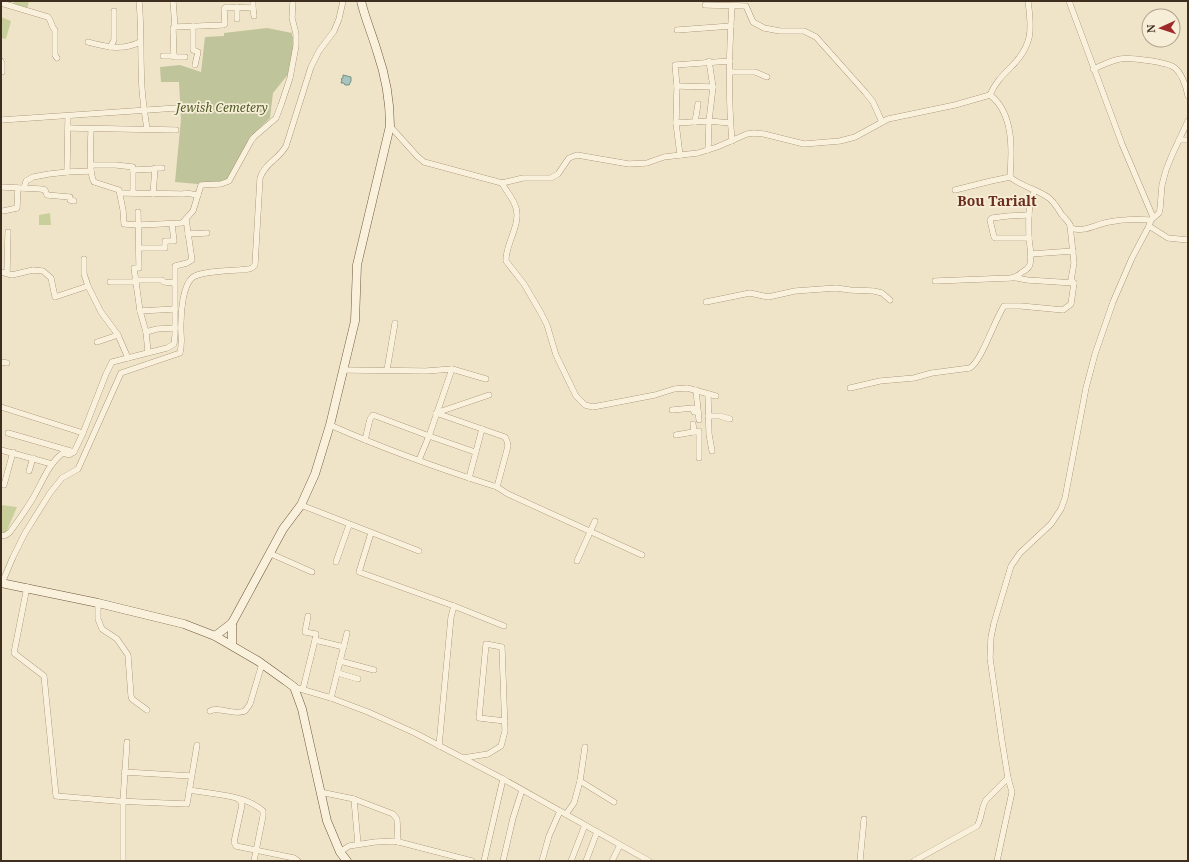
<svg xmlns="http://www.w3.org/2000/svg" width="1189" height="862" font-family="'Noto Serif',serif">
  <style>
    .green { fill: #c9cf9b }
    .cemetery { fill: #bfc49a }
    .water { fill: #a9c4bc; stroke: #6f938a }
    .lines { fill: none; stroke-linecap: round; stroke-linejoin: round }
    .street-casing { stroke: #8d765c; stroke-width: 6 }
    .secondary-casing { stroke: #6f573f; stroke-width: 9 }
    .street { stroke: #faf1dc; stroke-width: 5.5 }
    .secondary { stroke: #faf1dc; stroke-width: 8 }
    .labels { text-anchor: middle; stroke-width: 3.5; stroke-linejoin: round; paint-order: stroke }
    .park-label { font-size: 12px; font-style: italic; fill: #4d5a26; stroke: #f7eed8 }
    .quarter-label { font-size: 14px; font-weight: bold; fill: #6b2e1e; stroke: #f7eed8 }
  </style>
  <rect width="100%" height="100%" fill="#f0e4c8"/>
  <g class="green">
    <polygon points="14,1 29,1 27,10 14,6"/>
    <polygon points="1,17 11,21 6,39 1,38"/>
    <polygon points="50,213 51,225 39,225 39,215"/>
    <polygon points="1,505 17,507 6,533 1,533"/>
  </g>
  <polygon class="cemetery" points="267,28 292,33 292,36 295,37 290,72 273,93 270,118 253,135 225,182 200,182 198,184 175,182 181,119 179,82 161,82 160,67 180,65 201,72 205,37 224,36 224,33"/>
  <polygon class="water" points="343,75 351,77 351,81 349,85 345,85 344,83 341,83 342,80 341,79 343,78"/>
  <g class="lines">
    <g class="street-casing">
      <g id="street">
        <path d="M 139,1 C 142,30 140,59 142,89 C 143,102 145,116 147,129"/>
        <polyline points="173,1 175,27 173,28 174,57 185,57"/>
        <polyline points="253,1 253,8"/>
        <polyline points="1069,1 1122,144 1153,217"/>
        <path d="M 1,3 L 48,17 C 52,21 51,27 55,30 L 55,55 L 57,58"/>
        <polyline points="705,5 746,6 753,22 764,28 780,31 804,31 816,37 865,92 873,102 882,122"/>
        <polyline points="237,7 237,19"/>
        <polyline points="193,26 193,50 198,52 195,65"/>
        <polyline points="175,27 223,25 225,24 224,9 226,7 253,8 254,16"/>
        <polyline points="677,30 731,26"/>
        <path d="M 88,42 C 107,47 122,51 140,42"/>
        <polyline points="110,47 114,40 114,11"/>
        <polyline points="163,56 174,56"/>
        <polyline points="1,61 2,63 2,72"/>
        <path d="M 1093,69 C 1101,66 1112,60 1120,59 C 1129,57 1168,62 1175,68 C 1183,75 1186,86 1188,96"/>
        <polyline points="730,72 755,72 767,77"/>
        <polyline points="677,86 713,87"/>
        <path d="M 990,95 C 995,83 1002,76 1011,67 C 1033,45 1032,30 1028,1"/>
        <polyline points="1,120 177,108"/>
        <polyline points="695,122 698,104"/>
        <polyline points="676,123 709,121 730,123"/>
        <path d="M 390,126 L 417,156 L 424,162 L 502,183 L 523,178 L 551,178 L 558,174 L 569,158 L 577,155 L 629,164 L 647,163 L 664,157 L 698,153 L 717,147 L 747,134 L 754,133 L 764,134 L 804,144 L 840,141 L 855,137 L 888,119 L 955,105 L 990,95 C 1014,113 1012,151 1010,177"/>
        <polyline points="68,128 176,130"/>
        <path d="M 91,129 C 91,142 88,171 94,182 L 119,190 L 123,210 L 124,224 L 139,225 L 182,223 L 193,211 L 201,185 L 221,184 L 229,181 L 251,141 L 254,137 L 276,118 L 281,105 L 290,78 L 296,46 L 296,34 L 292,18 L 293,1"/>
        <polyline points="1179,140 1188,140"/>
        <path d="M 732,141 C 728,96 729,51 732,6"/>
        <polyline points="708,150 709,121 713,87 709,61"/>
        <polyline points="680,155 676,123 677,86 675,65 730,61"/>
        <polyline points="91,165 116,165 133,167 133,193"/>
        <polyline points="133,170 154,169"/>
        <polyline points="67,172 68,116"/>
        <path d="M 502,183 C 506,191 512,197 515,205 C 523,222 505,244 506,261 L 524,284 L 541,313 L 547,325 L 556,355 L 576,396 L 585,405 L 593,407 L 655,395 L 674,389 L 687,388 L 716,396"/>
        <polyline points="1,187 41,189 45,190 47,195 70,197 70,200 74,201"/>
        <polyline points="24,188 26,181 33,177 49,174 67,172 91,171"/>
        <path d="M 955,190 L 991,181 L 1010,177 C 1022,187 1037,189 1049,198 C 1055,203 1058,209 1062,215 C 1066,220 1070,222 1071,228 C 1084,233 1096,224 1109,222 C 1123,219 1137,219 1151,220"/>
        <polyline points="120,193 184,194 185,193 198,195"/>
        <polyline points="153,194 155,168 162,168"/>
        <polyline points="3,211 17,208 18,188"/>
        <polyline points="138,212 139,268 134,268 140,311 146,332 148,352"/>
        <polyline points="1149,226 1168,238 1188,240"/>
        <polyline points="188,234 207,233"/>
        <polyline points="1029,238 995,238 994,237 990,220 992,218 1008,216 1029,215"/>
        <polyline points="139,248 165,248 165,241 174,241 172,224"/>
        <polyline points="1031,254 1073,251"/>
        <polyline points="84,259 84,274 88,286"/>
        <polyline points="1,272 12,275 33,270 43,271 51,278 55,297 88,286 101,312 118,335 128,358"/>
        <polyline points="7,273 8,232"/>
        <polyline points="1017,276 1016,277 1017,278 1027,280 1074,283 1071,280 1074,263 1070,225"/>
        <polyline points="135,280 162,280 164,282 174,283"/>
        <path d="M 935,281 L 1011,278 L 1018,276 C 1020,271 1029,271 1030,264 C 1032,256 1030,247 1029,239 C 1029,226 1027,202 1035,191"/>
        <polyline points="110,282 136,282"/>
        <polyline points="706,302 750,293 768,297 795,291 836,288 850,290 874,291 882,293 890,300"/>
        <polyline points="140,311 175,309"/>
        <polyline points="146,332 157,329 175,328"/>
        <polyline points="97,342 118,335"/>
        <polyline points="1,362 7,363"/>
        <polyline points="344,370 426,371 452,369 486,379"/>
        <polyline points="387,370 395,323"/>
        <path d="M 850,388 L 880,381 L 914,378 L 932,373 L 970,368 C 982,360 994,321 1004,306 L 1021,306 L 1063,310 L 1071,304 L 1074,283"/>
        <polyline points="696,390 699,420"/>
        <polyline points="708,394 709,434 712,451"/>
        <polyline points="1,407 83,433"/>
        <polyline points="672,410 693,408 694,412 698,412"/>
        <polyline points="436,413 505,437 507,441 508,446 497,487"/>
        <polyline points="436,413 489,395"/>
        <polyline points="708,416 720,416 730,419"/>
        <polyline points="693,424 694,432"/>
        <path d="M 330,425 C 384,449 440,469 497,487 L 508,494 L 642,555"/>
        <polyline points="8,433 74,452"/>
        <polyline points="676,435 699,431 699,458"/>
        <polyline points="365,440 370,419 373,415 429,436 475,452"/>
        <polyline points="1,450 52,464"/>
        <polyline points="419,460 429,436 452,369"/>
        <polyline points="29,471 33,458"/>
        <polyline points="469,478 482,429"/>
        <polyline points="4,485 13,452"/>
        <polyline points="301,505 419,551"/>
        <polyline points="371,533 359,572 454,606 504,626"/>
        <path d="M 1,536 L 6,535 L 10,532 C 18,521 26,510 33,498 C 42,483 48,464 63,453 L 69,455 L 74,452 L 83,433 L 106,374 L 112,362 L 167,348 L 174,344 L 175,335 L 175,266 L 187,263 L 192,260 L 186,219"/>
        <polyline points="269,553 312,572"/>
        <polyline points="577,561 595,521"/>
        <polyline points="336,562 349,525"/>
        <path d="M 2,583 L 13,557 L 25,533 L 50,493 L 62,478 L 78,469 L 121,373 L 180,353 C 183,342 180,333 181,322 C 181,311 183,286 192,278 C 201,270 236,271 249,269 L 252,268 L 255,265 L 260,178 C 265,163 279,159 286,146 L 311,67 L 319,51 L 334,31 L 339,19 L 343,1"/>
        <polyline points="27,587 14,653 44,676 56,796 116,801 187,804 197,745"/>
        <polyline points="98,603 98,619 102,629 117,639 128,655 131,696 132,699 147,710"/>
        <polyline points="308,616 305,632 316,634 315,640"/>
        <polyline points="340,661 374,670"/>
        <polyline points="338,673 358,679"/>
        <polyline points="294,687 331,698 368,712 415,733 503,779 649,861"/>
        <polyline points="303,689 315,640 344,647"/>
        <polyline points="331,698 347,633"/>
        <path d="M 210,711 C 218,706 234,716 245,711 L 250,704 L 262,664"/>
        <polyline points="439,746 451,617 454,606"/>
        <polyline points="463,758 488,754 501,746 505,731 502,647 486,644 479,718 505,721"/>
        <polyline points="124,772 191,776"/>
        <polyline points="580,781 614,802"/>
        <path d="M 189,790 C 212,794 246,795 263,811 L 263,816 L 254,861"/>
        <polyline points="320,792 354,799 393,814 397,819 398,842"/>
        <polyline points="238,799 240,800 242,805 234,842 236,846 294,858 298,861"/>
        <polyline points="354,799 358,844"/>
        <polyline points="566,814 574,803 580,781 585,747"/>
        <polyline points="340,852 349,846 375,842 395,841 472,861"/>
        <polyline points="123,861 123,801 127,742"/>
        <polyline points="484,861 503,779"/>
        <polyline points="503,861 513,818 522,790"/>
        <polyline points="542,861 549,836 560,811"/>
        <polyline points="571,861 585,825"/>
        <polyline points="586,861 597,832"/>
        <polyline points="612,861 620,845"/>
        <polyline points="860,861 864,819"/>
        <path d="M 914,861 L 977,826 C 982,818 981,808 986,800 L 1008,778"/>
        <polyline points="997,861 1012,792 1008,778 1002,741 990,658 991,637 994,623 1011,566 1020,553 1051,524 1061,509 1065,498 1086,388 1095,354 1113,302 1132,258 1149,226 1151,220 1159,213 1160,209 1162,185 1166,170 1172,155 1188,121"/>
      </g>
    </g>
    <g class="secondary-casing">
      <g id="secondary">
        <polyline points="1,583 98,603 184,624 215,636 258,661 286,681 294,687 302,709 327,821 340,852 347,861"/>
        <path d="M 215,636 L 232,623 L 283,529 L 301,505 L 315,474 L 330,425 L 355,321 L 357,265 L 390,126 C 390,101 385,74 377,51 C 372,34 365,18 361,1"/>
        <polyline points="232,645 232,623"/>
      </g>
    </g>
    <use href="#street" class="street"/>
    <use href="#secondary" class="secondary"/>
  </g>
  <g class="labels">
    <g class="park-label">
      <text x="222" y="112">Jewish Cemetery</text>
    </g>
    <g class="quarter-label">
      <text x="997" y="206">Bou Tarialt</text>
    </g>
  </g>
  <rect width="1189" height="862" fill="none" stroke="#3d2e20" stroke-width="4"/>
  <g transform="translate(1161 28) rotate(267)"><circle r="19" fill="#f7eed8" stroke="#ada18e"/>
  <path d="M0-3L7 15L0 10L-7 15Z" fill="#9e2a2b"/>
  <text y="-6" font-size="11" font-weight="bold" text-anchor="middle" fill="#3d2e20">N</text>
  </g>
</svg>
